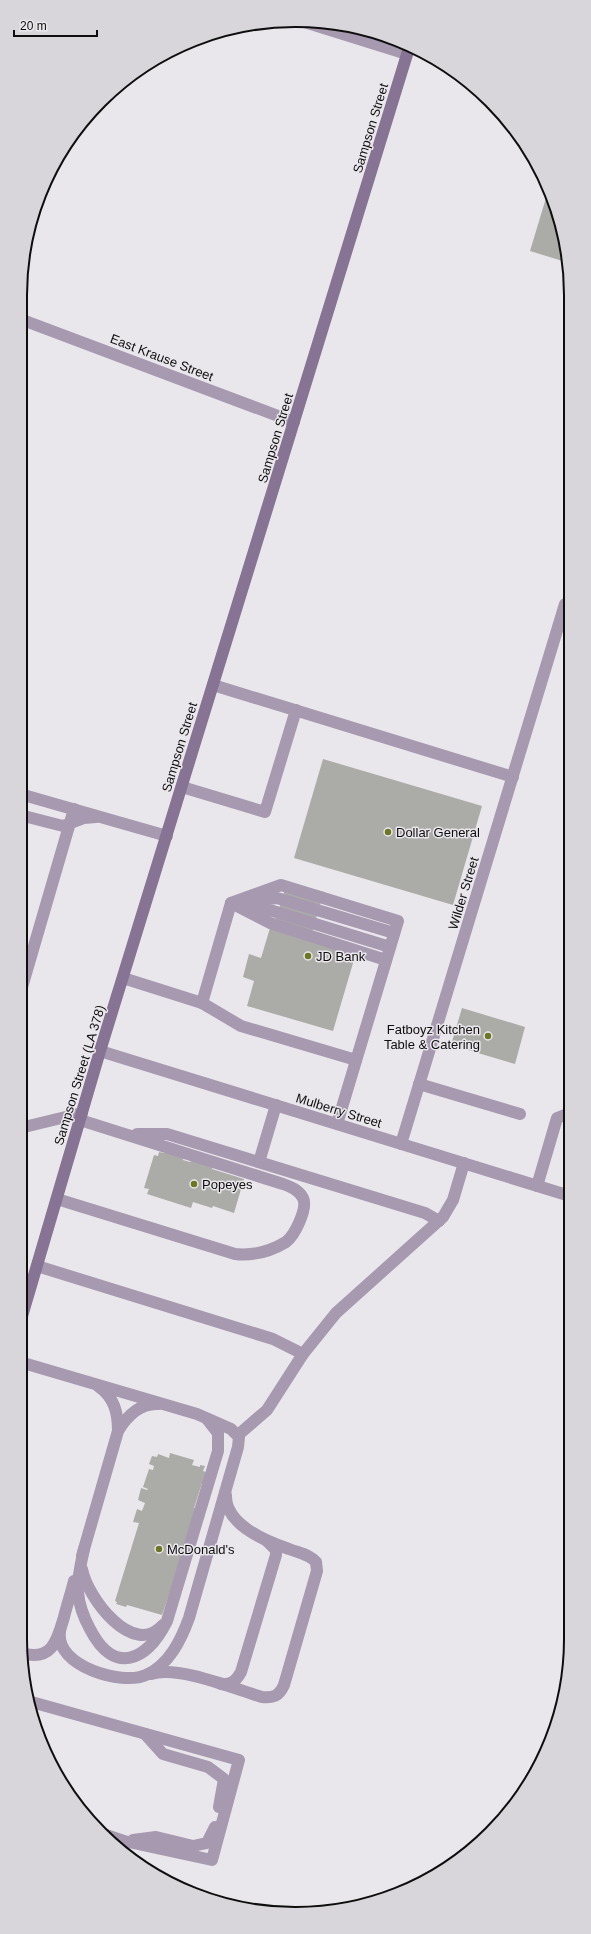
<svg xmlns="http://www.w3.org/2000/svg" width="591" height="1934" font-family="Helvetica,sans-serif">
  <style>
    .building { fill: #abaca7 }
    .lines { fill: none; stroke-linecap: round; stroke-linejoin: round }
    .service { stroke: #a799b0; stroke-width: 12 }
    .minor { stroke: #a799b0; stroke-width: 12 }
    .secondary { stroke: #877394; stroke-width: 12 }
    .poi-dot { fill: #6b7723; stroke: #eae7ec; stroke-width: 1.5 }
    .labels { text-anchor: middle; stroke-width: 3; stroke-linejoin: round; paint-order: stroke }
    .street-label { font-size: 13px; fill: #0f0e0f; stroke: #eae7ec }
    .poi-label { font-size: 13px; fill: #0f0e0f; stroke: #eae7ec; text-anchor: start }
    .rim { fill: none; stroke: #0f0e0f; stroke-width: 2 }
  </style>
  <rect width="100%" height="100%" fill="#eae7ec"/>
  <g class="building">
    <polygon points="549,188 569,260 569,263 530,251"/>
    <polygon points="323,759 482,806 453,905 294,858"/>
    <polygon points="287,882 324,892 310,939 356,953 333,1031 247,1006 254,981 243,977 249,954 261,958 270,928 273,929"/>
    <polygon points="462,1008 525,1027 515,1064 451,1045"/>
    <polygon points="165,1150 184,1157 183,1160 190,1162 192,1160 213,1166 212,1169 244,1179 234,1213 213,1206 212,1208 193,1202 191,1208 147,1194 149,1189 144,1188 154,1155 158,1156 159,1152 164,1153"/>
    <polygon points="170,1453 194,1460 192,1465 200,1467 200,1465 205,1466 203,1471 209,1473 206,1484 202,1483 194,1508 198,1509 162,1615 127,1605 126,1607 116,1604 117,1602 115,1601 139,1523 133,1522 137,1509 142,1511 145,1503 138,1500 141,1488 147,1490 148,1489 143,1487 149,1469 153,1470 154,1466 149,1464 152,1456 157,1457 158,1454 169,1458"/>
  </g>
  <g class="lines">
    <g class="service">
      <polyline points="213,685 513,777"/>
      <polyline points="182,787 265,812 296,710"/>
      <polyline points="20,794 167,836"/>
      <polyline points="20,815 63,826 84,818 96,817"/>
      <polyline points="252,901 277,898 394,933"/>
      <polyline points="231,903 281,885 398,921 337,1124"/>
      <polyline points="231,903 270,923 386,960"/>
      <polyline points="244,906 273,911 390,947"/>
      <polyline points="123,978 202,1003 241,1026 356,1060"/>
      <polyline points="20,994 74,809"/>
      <polyline points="202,1003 231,903"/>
      <polyline points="419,1084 520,1114"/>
      <polyline points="137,1134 167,1134 425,1213 439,1221"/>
      <polyline points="259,1162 276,1105"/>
      <polyline points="537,1186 557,1118 570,1113"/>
      <path d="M 57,1199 L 235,1254 C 253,1256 271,1251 286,1242 C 295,1235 308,1208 303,1198 C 299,1190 291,1187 283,1184 L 80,1120"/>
      <polyline points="37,1266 273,1339 303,1354"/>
      <path d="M 20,1362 L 197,1414 L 231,1429 L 239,1437 L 238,1447 L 189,1618 C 181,1640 169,1665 146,1675 C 122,1686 55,1666 60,1632"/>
      <path d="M 98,1386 C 114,1397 118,1412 118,1431"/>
      <polyline points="238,1435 267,1410 303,1354 336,1313 443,1217 453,1200 464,1163"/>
      <path d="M 84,1549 C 81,1563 77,1578 78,1592 C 79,1605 84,1618 90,1629 C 114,1676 147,1661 167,1621 L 218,1451 L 218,1433 L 207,1419"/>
      <path d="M 82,1556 L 118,1431 C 127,1416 139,1403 158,1404"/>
      <path d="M 82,1569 C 87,1597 133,1659 163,1625"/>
      <path d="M 21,1653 C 52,1662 57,1641 64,1617 C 67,1605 71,1593 74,1581"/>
      <path d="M 151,1674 C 178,1665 235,1689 262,1697 C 274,1698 279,1696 284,1685 L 317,1571 L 316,1562 C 309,1554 299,1553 289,1549 C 265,1541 225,1524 226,1495"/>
      <path d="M 221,1684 C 231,1685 236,1681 241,1672 L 276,1555 L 276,1550 L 267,1541"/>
      <polyline points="28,1701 239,1760 212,1860 124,1841 103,1834"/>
      <polyline points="145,1734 163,1754 208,1767 224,1779 219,1807"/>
      <polyline points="133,1840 156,1837 193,1846 207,1843 215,1827"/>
    </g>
    <g class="minor">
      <polyline points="298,20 407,54"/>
      <polyline points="20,319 294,422"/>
      <polyline points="100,1051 570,1196"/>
      <polyline points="20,1128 82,1113"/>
      <polyline points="401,1144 565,604"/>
    </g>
    <polyline class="secondary" points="20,1323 100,1051 409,48"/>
  </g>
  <g class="poi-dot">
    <circle cx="388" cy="832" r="4"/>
    <circle cx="308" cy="956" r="4"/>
    <circle cx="488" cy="1036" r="4"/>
    <circle cx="194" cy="1184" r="4"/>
    <circle cx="159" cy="1549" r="4"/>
  </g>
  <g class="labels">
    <g class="street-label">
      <text transform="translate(370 128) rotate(-73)" y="5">Sampson Street</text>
      <text transform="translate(162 357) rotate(21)" y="5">East Krause Street</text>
      <text transform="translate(275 438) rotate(-73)" y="5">Sampson Street</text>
      <text transform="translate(179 747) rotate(-73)" y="5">Sampson Street</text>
      <text transform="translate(463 893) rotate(-73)" y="5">Wilder Street</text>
      <text transform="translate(79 1075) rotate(-73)" y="5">Sampson Street (LA 378)</text>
      <text transform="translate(339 1110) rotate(17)" y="5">Mulberry Street</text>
    </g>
    <g class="poi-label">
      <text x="396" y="837">Dollar General</text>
      <text x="316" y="961">JD Bank</text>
      <text x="480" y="1034" text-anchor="end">Fatboyz Kitchen<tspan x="480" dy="15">Table &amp; Catering</tspan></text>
      <text x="202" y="1189">Popeyes</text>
      <text x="167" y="1554">McDonald's</text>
    </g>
  </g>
  <path d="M0 0H591V1934H0ZM295 27H296A268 268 0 0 1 564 295V1639A268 268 0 0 1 296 1907H295A268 268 0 0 1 27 1639V295A268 268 0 0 1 295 27Z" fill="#d8d6da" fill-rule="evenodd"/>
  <path class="rim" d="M295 27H296A268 268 0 0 1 564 295V1639A268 268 0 0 1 296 1907H295A268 268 0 0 1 27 1639V295A268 268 0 0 1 295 27Z"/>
  <path d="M14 30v6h83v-6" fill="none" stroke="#0f0e0f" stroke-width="2"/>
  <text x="20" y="30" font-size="12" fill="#0f0e0f" stroke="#eae7ec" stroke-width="3" paint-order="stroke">20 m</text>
</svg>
